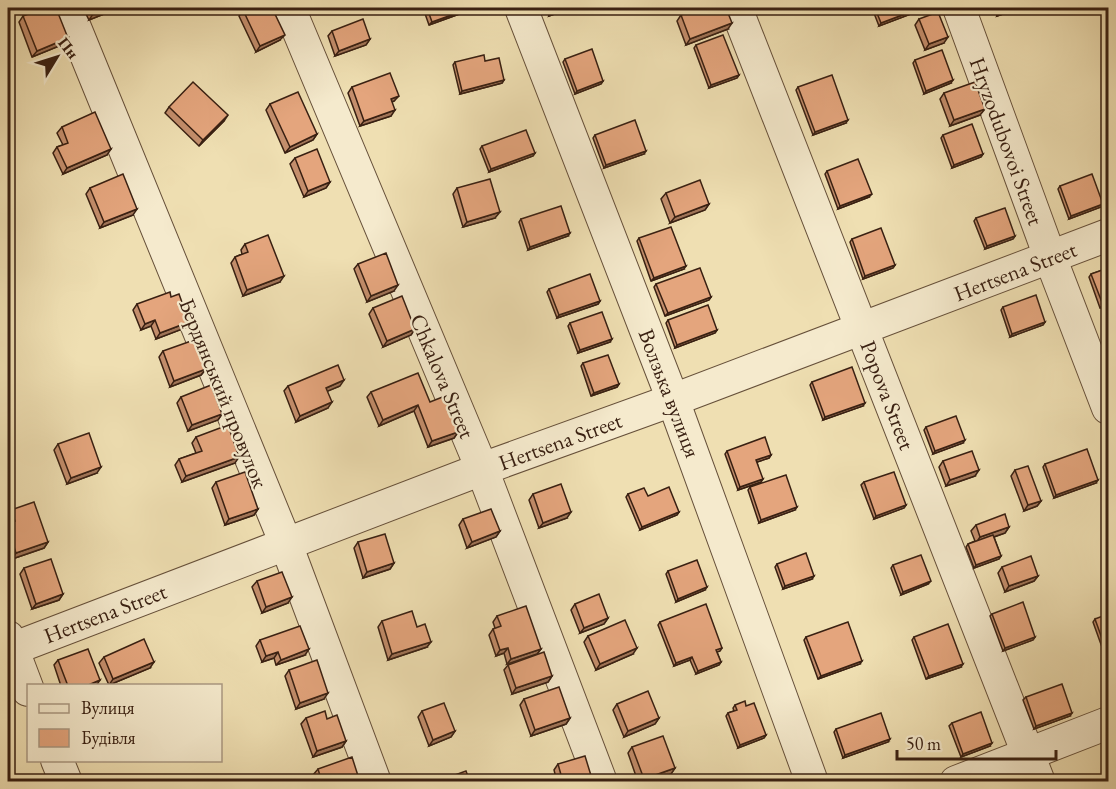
<svg xmlns="http://www.w3.org/2000/svg" width="1116" height="789" font-family="'EB Garamond',serif">
  <style>
    .lines { fill: none; stroke-linecap: round; stroke-linejoin: round }
    .minor-casing { stroke: #66503a; stroke-width: 34 }
    .minor { stroke: #f5eacd; stroke-width: 32 }
    .wall { fill: #c48e6c; stroke: #392012; stroke-width: 1.5 }
    .shaded-wall { fill: #a07458; stroke: #392012; stroke-width: 1.5 }
    .building { fill: #e4a57d; stroke: #392012; stroke-width: 1.5 }
    .labels { text-anchor: middle; stroke-width: 4.5; stroke-linejoin: round; paint-order: stroke }
    .street-label { font-size: 22px; fill: #392012; stroke: #f5eacd }
  </style>
  <rect width="100%" height="100%" fill="#efdfb2"/>
  <filter id="stains"><feTurbulence type="fractalNoise" baseFrequency=".00333" numOctaves="4"/><feColorMatrix values="0 0 0 0 .2 0 0 0 0 .09 0 0 0 0 .02 0 0 0 .5 -.17"/></filter>
  <radialGradient id="worn" r=".72"><stop offset=".6" stop-color="#630" stop-opacity="0"/><stop offset="1" stop-color="#630" stop-opacity=".3"/></radialGradient>
  <g class="lines">
    <g class="minor-casing">
      <g id="minor">
        <polyline points="67,8 286,544 375,782"/>
        <polyline points="289,8 482,469 601,782"/>
        <polyline points="521,8 673,400 812,782"/>
        <polyline points="736,8 1039,782"/>
        <polyline points="959,8 1050,257 1108,408"/>
        <polyline points="8,637 28,690"/>
        <polyline points="12,649 482,469 673,400 1108,235"/>
        <polyline points="57,760 66,782"/>
        <polyline points="956,782 1108,723"/>
      </g>
    </g>
    <use href="#minor" class="minor"/>
  </g>
  <g class="wall">
    <polygon points="83,8 119,8 89,20"/>
    <polygon points="423,8 474,8 473,9 429,25"/>
    <polygon points="546,8 571,8 549,16"/>
    <polygon points="872,8 912,8 913,11 911,14 879,26"/>
    <polygon points="994,8 1021,8 997,16"/>
    <polygon points="243,10 280,40 256,52 239,16"/>
    <polygon points="681,15 728,29 686,45 677,21"/>
    <polygon points="23,16 64,44 32,57 19,22"/>
    <polygon points="919,19 944,43 925,50 915,25"/>
    <polygon points="332,31 370,39 366,45 335,56 328,36"/>
    <polygon points="696,45 739,75 737,78 709,88 694,48"/>
    <polygon points="565,59 603,81 601,84 575,94 563,62"/>
    <polygon points="915,60 951,83 924,94 913,63"/>
    <polygon points="455,62 504,80 502,83 460,94 453,65"/>
    <polygon points="352,87 394,101 392,102 391,116 360,126 348,93"/>
    <polygon points="798,87 846,123 813,135 796,90"/>
    <polygon points="944,93 980,115 950,126 940,99"/>
    <polygon points="270,104 317,134 313,140 285,153 266,110"/>
    <polygon points="169,107 224,121 199,146 165,113"/>
    <polygon points="62,127 107,155 63,174 53,153 57,147 63,145 57,133"/>
    <polygon points="595,135 644,154 604,168 593,138"/>
    <polygon points="943,135 983,154 981,157 952,168 941,138"/>
    <polygon points="482,146 535,153 533,156 489,172 480,149"/>
    <polygon points="295,158 330,182 326,188 304,197 290,164"/>
    <polygon points="827,171 869,197 838,209 825,174"/>
    <polygon points="1060,186 1103,204 1101,207 1069,219 1058,189"/>
    <polygon points="90,188 133,215 100,228 86,194"/>
    <polygon points="457,188 495,218 463,227 453,194"/>
    <polygon points="666,193 709,204 705,210 670,223 661,199"/>
    <polygon points="976,218 1015,236 1013,239 985,249 974,221"/>
    <polygon points="521,219 568,236 528,250 519,222"/>
    <polygon points="639,238 684,269 651,281 637,241"/>
    <polygon points="852,239 895,265 893,268 863,279 850,242"/>
    <polygon points="245,244 280,282 243,296 231,263 235,257 242,254 241,250"/>
    <polygon points="358,264 394,291 367,302 354,269"/>
    <polygon points="1108,268 1108,305 1100,308 1089,277 1091,274"/>
    <polygon points="656,284 711,297 709,300 665,316 654,287"/>
    <polygon points="549,289 600,301 598,304 557,318 547,292"/>
    <polygon points="137,304 185,328 156,339 151,326 141,330 133,310"/>
    <polygon points="1003,307 1045,322 1043,325 1010,337 1001,310"/>
    <polygon points="373,308 415,329 411,335 383,347 369,314"/>
    <polygon points="668,320 717,330 715,333 675,348 666,323"/>
    <polygon points="570,323 610,342 578,353 568,326"/>
    <polygon points="163,351 206,369 201,375 170,387 159,357"/>
    <polygon points="583,363 619,384 617,387 591,396 581,366"/>
    <polygon points="812,382 863,406 823,420 810,385"/>
    <polygon points="288,386 340,386 327,391 328,408 296,422 284,391"/>
    <polygon points="371,392 430,402 458,432 454,438 428,447 414,411 379,426 367,397"/>
    <polygon points="181,397 222,414 218,420 188,431 177,403"/>
    <polygon points="926,427 963,443 933,454 924,430"/>
    <polygon points="196,437 235,463 182,482 175,465 179,459 196,453 192,443"/>
    <polygon points="58,444 97,473 67,484 54,450"/>
    <polygon points="727,451 771,455 769,458 757,462 761,482 738,490 725,454"/>
    <polygon points="943,461 975,476 946,486 939,467"/>
    <polygon points="1045,464 1096,483 1054,498 1043,467"/>
    <polygon points="1015,470 1041,501 1037,506 1024,511 1011,476"/>
    <polygon points="216,482 258,509 254,515 225,525 212,488"/>
    <polygon points="864,482 906,505 904,508 874,519 861,485"/>
    <polygon points="750,487 795,510 759,523 748,490"/>
    <polygon points="533,494 567,518 539,528 529,500"/>
    <polygon points="628,494 679,512 677,515 640,530 626,497"/>
    <polygon points="11,510 48,542 44,548 12,559 8,547 8,524 10,523 8,515"/>
    <polygon points="463,519 500,531 496,537 467,548 459,525"/>
    <polygon points="976,525 1009,527 1005,533 994,537 1001,556 999,559 974,568 966,547 968,544 975,541 971,531"/>
    <polygon points="358,542 394,563 390,569 363,578 354,548"/>
    <polygon points="777,564 812,579 783,589 775,567"/>
    <polygon points="893,565 928,584 901,595 891,568"/>
    <polygon points="1002,567 1038,576 1034,581 1005,592 998,573"/>
    <polygon points="24,568 63,594 59,600 32,609 20,574"/>
    <polygon points="668,571 705,590 676,602 666,574"/>
    <polygon points="257,581 288,603 262,613 252,587"/>
    <polygon points="575,604 608,618 604,624 580,633 571,610"/>
    <polygon points="992,614 1035,637 1033,640 1003,651 990,616"/>
    <polygon points="497,616 541,649 537,654 507,664 504,653 496,656 489,635 493,629 495,628 493,622"/>
    <polygon points="1095,619 1108,648 1103,650 1093,622"/>
    <polygon points="382,621 427,647 388,660 378,627"/>
    <polygon points="660,622 722,648 720,651 717,652 721,662 719,665 696,674 690,660 674,666 658,625"/>
    <polygon points="588,636 633,654 596,670 584,642"/>
    <polygon points="806,637 860,664 818,679 804,640"/>
    <polygon points="914,637 961,667 926,679 912,640"/>
    <polygon points="260,640 305,655 276,665 274,658 262,662 256,646"/>
    <polygon points="104,657 150,668 109,685 99,663"/>
    <polygon points="58,660 96,686 61,686 54,665"/>
    <polygon points="508,665 552,676 548,682 512,694 504,670"/>
    <polygon points="1108,667 1108,689 1102,671 1104,668"/>
    <polygon points="289,670 324,699 296,709 285,676"/>
    <polygon points="1026,697 1070,716 1034,729 1023,700"/>
    <polygon points="524,699 570,718 566,724 531,736 520,705"/>
    <polygon points="617,704 659,718 655,724 624,737 613,710"/>
    <polygon points="735,705 746,706 766,735 764,738 738,748 726,716 728,713 734,711 733,708"/>
    <polygon points="422,711 455,731 451,737 429,746 418,717"/>
    <polygon points="306,718 327,719 346,741 342,747 313,757 301,724"/>
    <polygon points="952,723 990,746 961,757 949,726"/>
    <polygon points="836,729 888,742 843,758 834,732"/>
    <polygon points="632,747 675,768 671,774 650,782 638,782 628,753"/>
    <polygon points="558,764 593,782 557,782 554,770"/>
    <polygon points="318,769 360,782 315,780 313,775"/>
  </g>
  <g class="shaded-wall">
    <polygon points="109,8 119,8 89,20 93,14"/>
    <polygon points="471,8 474,8 473,9 429,25 432,22"/>
    <polygon points="565,8 571,8 549,16 551,13"/>
    <polygon points="1015,8 1021,8 997,16 999,13"/>
    <polygon points="913,11 911,14 879,26 881,23"/>
    <polygon points="732,23 728,29 686,45 690,39"/>
    <polygon points="285,35 280,40 256,52 260,46"/>
    <polygon points="948,37 944,43 925,50 929,44"/>
    <polygon points="68,38 64,44 32,57 37,51"/>
    <polygon points="370,39 366,45 335,56 339,51"/>
    <polygon points="739,75 737,78 709,88 711,85"/>
    <polygon points="504,80 502,83 460,94 462,91"/>
    <polygon points="953,80 951,83 924,94 926,91"/>
    <polygon points="603,81 601,84 575,94 577,91"/>
    <polygon points="399,96 394,101 386,104 391,99"/>
    <polygon points="985,109 980,115 950,126 954,120"/>
    <polygon points="395,110 391,116 360,126 364,121"/>
    <polygon points="228,115 224,121 199,146 203,140"/>
    <polygon points="848,120 846,123 813,135 815,132"/>
    <polygon points="317,134 313,140 285,153 290,147"/>
    <polygon points="111,149 107,155 63,174 67,168"/>
    <polygon points="646,151 644,154 604,168 606,165"/>
    <polygon points="535,153 533,156 489,172 491,169"/>
    <polygon points="983,154 981,157 952,168 954,165"/>
    <polygon points="330,182 326,188 304,197 308,191"/>
    <polygon points="872,194 869,197 838,209 840,206"/>
    <polygon points="709,204 705,210 670,223 675,217"/>
    <polygon points="1103,204 1101,207 1069,219 1071,216"/>
    <polygon points="137,209 133,215 100,228 104,222"/>
    <polygon points="500,212 495,218 463,227 467,222"/>
    <polygon points="570,233 568,236 528,250 530,247"/>
    <polygon points="1015,236 1013,239 985,249 987,246"/>
    <polygon points="895,265 893,268 863,279 865,276"/>
    <polygon points="686,266 684,269 651,281 654,278"/>
    <polygon points="284,276 280,282 243,296 247,290"/>
    <polygon points="398,285 394,291 367,302 371,296"/>
    <polygon points="711,297 709,300 665,316 668,313"/>
    <polygon points="600,301 598,304 557,318 559,315"/>
    <polygon points="1108,303 1108,305 1100,308 1103,305"/>
    <polygon points="155,320 151,326 141,330 145,324"/>
    <polygon points="189,322 185,328 156,339 160,333"/>
    <polygon points="1045,322 1043,325 1010,337 1012,334"/>
    <polygon points="415,329 411,335 383,347 387,341"/>
    <polygon points="717,330 715,333 675,348 677,345"/>
    <polygon points="612,339 610,342 578,353 580,350"/>
    <polygon points="206,369 201,375 170,387 174,381"/>
    <polygon points="344,380 340,386 321,394 326,388"/>
    <polygon points="619,384 617,387 591,396 594,393"/>
    <polygon points="332,402 328,408 296,422 300,416"/>
    <polygon points="865,403 863,406 823,420 825,417"/>
    <polygon points="418,405 414,411 379,426 383,420"/>
    <polygon points="222,414 218,420 188,431 192,425"/>
    <polygon points="458,432 454,438 428,447 432,441"/>
    <polygon points="965,440 963,443 933,454 935,451"/>
    <polygon points="771,455 769,458 754,463 756,460"/>
    <polygon points="239,457 235,463 182,482 186,476"/>
    <polygon points="101,467 97,473 67,484 71,478"/>
    <polygon points="979,470 975,476 946,486 950,480"/>
    <polygon points="763,479 761,482 738,490 740,487"/>
    <polygon points="1098,480 1096,483 1054,498 1056,495"/>
    <polygon points="1041,501 1037,506 1024,511 1028,505"/>
    <polygon points="906,505 904,508 874,519 876,516"/>
    <polygon points="797,507 795,510 759,523 761,520"/>
    <polygon points="258,509 254,515 225,525 229,519"/>
    <polygon points="571,512 567,518 539,528 543,523"/>
    <polygon points="679,512 677,515 640,530 642,527"/>
    <polygon points="1009,527 1005,533 976,543 980,537"/>
    <polygon points="500,531 496,537 467,548 472,542"/>
    <polygon points="48,542 44,548 12,559 16,553"/>
    <polygon points="1001,556 999,559 974,568 976,565"/>
    <polygon points="394,563 390,569 363,578 367,572"/>
    <polygon points="814,576 812,579 783,589 785,586"/>
    <polygon points="1038,576 1034,581 1005,592 1009,586"/>
    <polygon points="931,581 928,584 901,595 903,592"/>
    <polygon points="707,587 705,590 676,602 678,599"/>
    <polygon points="63,594 59,600 32,609 36,604"/>
    <polygon points="292,597 288,603 262,613 266,607"/>
    <polygon points="608,618 604,624 580,633 584,628"/>
    <polygon points="1035,637 1033,640 1003,651 1005,648"/>
    <polygon points="431,642 427,647 388,660 392,654"/>
    <polygon points="508,648 504,653 496,656 500,650"/>
    <polygon points="637,648 633,654 596,670 600,664"/>
    <polygon points="309,649 305,655 276,665 281,660"/>
    <polygon points="541,649 537,654 507,664 511,659"/>
    <polygon points="278,652 274,658 262,662 266,656"/>
    <polygon points="692,657 690,660 674,666 676,663"/>
    <polygon points="862,661 860,664 818,679 821,676"/>
    <polygon points="154,662 150,668 109,685 113,679"/>
    <polygon points="721,662 719,665 696,674 698,671"/>
    <polygon points="963,664 961,667 926,679 929,676"/>
    <polygon points="552,676 548,682 512,694 516,688"/>
    <polygon points="100,680 96,686 86,686"/>
    <polygon points="328,693 324,699 296,709 300,703"/>
    <polygon points="1072,713 1070,716 1034,729 1036,726"/>
    <polygon points="570,718 566,724 531,736 535,730"/>
    <polygon points="659,718 655,724 624,737 628,731"/>
    <polygon points="455,731 451,737 429,746 433,740"/>
    <polygon points="766,735 764,738 738,748 740,745"/>
    <polygon points="890,739 888,742 843,758 845,755"/>
    <polygon points="346,741 342,747 313,757 317,751"/>
    <polygon points="992,743 990,746 961,757 963,754"/>
    <polygon points="675,768 671,774 650,782 642,782 644,779"/>
  </g>
  <g class="building">
    <polygon points="45,8 56,8 68,38 37,51 23,16"/>
    <polygon points="90,8 109,8 93,14"/>
    <polygon points="248,8 272,8 285,35 260,46 243,10"/>
    <polygon points="427,8 471,8 432,22"/>
    <polygon points="549,8 565,8 551,13"/>
    <polygon points="700,8 726,8 732,23 690,39 681,15"/>
    <polygon points="875,8 912,8 913,11 881,23"/>
    <polygon points="997,8 1015,8 999,13"/>
    <polygon points="938,12 948,37 929,44 919,19"/>
    <polygon points="363,19 370,39 339,51 332,31"/>
    <polygon points="723,35 739,75 711,85 696,45"/>
    <polygon points="8,46 11,55 8,56"/>
    <polygon points="592,49 603,81 577,91 565,59"/>
    <polygon points="942,50 953,80 926,91 915,60"/>
    <polygon points="484,55 485,61 499,58 504,80 462,91 455,62"/>
    <polygon points="390,73 399,96 391,99 395,110 364,121 352,87"/>
    <polygon points="832,75 848,120 815,132 798,87"/>
    <polygon points="193,82 228,115 203,140 169,107"/>
    <polygon points="975,82 985,109 954,120 944,93"/>
    <polygon points="298,92 317,134 290,147 270,104"/>
    <polygon points="95,112 111,149 67,168 57,147 68,143 62,127"/>
    <polygon points="635,120 646,151 606,165 595,135"/>
    <polygon points="972,124 983,154 954,165 943,135"/>
    <polygon points="526,130 535,153 491,169 482,146"/>
    <polygon points="317,149 330,182 308,191 295,158"/>
    <polygon points="858,159 872,194 840,206 827,171"/>
    <polygon points="123,174 137,209 104,222 90,188"/>
    <polygon points="1092,174 1103,204 1071,216 1060,186"/>
    <polygon points="490,179 500,212 467,222 457,188"/>
    <polygon points="700,180 709,204 675,217 666,193"/>
    <polygon points="561,206 570,233 530,247 521,219"/>
    <polygon points="1005,208 1015,236 987,246 976,218"/>
    <polygon points="671,227 686,266 654,278 639,238"/>
    <polygon points="881,228 895,265 865,276 852,239"/>
    <polygon points="268,235 284,276 247,290 235,257 248,252 245,244"/>
    <polygon points="386,253 398,285 371,296 358,264"/>
    <polygon points="700,268 711,297 668,313 656,284"/>
    <polygon points="1108,268 1108,303 1103,305 1091,274"/>
    <polygon points="590,274 600,301 559,315 549,289"/>
    <polygon points="170,292 171,297 179,294 189,322 160,333 155,320 145,324 137,304"/>
    <polygon points="1036,295 1045,322 1012,334 1003,307"/>
    <polygon points="402,296 415,329 387,341 373,308"/>
    <polygon points="708,305 717,330 677,345 668,320"/>
    <polygon points="602,312 612,339 580,350 570,323"/>
    <polygon points="194,340 206,369 174,381 163,351"/>
    <polygon points="608,355 619,384 594,393 583,363"/>
    <polygon points="338,365 344,380 326,388 332,402 300,416 288,386"/>
    <polygon points="852,367 865,403 825,417 812,382"/>
    <polygon points="418,373 430,402 445,396 458,432 432,441 418,405 383,420 371,392"/>
    <polygon points="211,385 222,414 192,425 181,397"/>
    <polygon points="956,416 965,440 935,451 926,427"/>
    <polygon points="228,425 239,457 186,476 179,459 202,451 196,437"/>
    <polygon points="89,433 101,467 71,478 58,444"/>
    <polygon points="765,437 771,455 756,460 763,479 740,487 727,451"/>
    <polygon points="1087,449 1098,480 1056,495 1045,464"/>
    <polygon points="972,451 979,470 950,480 943,461"/>
    <polygon points="1028,466 1041,501 1028,505 1015,470"/>
    <polygon points="245,472 258,509 229,519 216,482"/>
    <polygon points="894,472 906,505 876,516 864,482"/>
    <polygon points="786,475 797,507 761,520 750,487"/>
    <polygon points="561,484 571,512 543,523 533,494"/>
    <polygon points="669,487 679,512 642,527 628,494 644,488 648,496"/>
    <polygon points="34,502 48,542 16,553 8,529 8,524 15,521 11,510"/>
    <polygon points="491,509 500,531 472,542 463,519"/>
    <polygon points="1005,514 1009,527 980,537 976,525"/>
    <polygon points="385,534 394,563 367,572 358,542"/>
    <polygon points="993,535 1001,556 976,565 968,544"/>
    <polygon points="806,553 814,576 785,586 777,564"/>
    <polygon points="921,555 931,581 903,592 893,565"/>
    <polygon points="1031,556 1038,576 1009,586 1002,567"/>
    <polygon points="51,559 63,594 36,604 24,568"/>
    <polygon points="697,560 707,587 678,599 668,571"/>
    <polygon points="282,572 292,597 266,607 257,581"/>
    <polygon points="599,594 608,618 584,628 575,604"/>
    <polygon points="1023,602 1035,637 1005,648 992,614"/>
    <polygon points="706,604 722,648 716,650 721,662 698,671 692,657 676,663 660,622"/>
    <polygon points="526,606 541,649 511,659 508,648 500,650 493,629 501,626 497,616"/>
    <polygon points="412,611 417,627 425,624 431,642 392,654 382,621"/>
    <polygon points="1108,614 1108,646 1105,647 1095,619"/>
    <polygon points="625,620 637,648 600,664 588,636"/>
    <polygon points="848,622 862,661 821,676 806,637"/>
    <polygon points="948,624 963,664 929,676 914,637"/>
    <polygon points="300,626 309,649 281,660 278,652 266,656 260,640"/>
    <polygon points="144,639 154,662 113,679 104,657"/>
    <polygon points="88,649 100,680 86,686 68,686 58,660"/>
    <polygon points="544,652 552,676 516,688 508,665"/>
    <polygon points="317,660 328,693 300,703 289,670"/>
    <polygon points="1108,667 1108,680 1104,668"/>
    <polygon points="1062,684 1072,713 1036,726 1026,697"/>
    <polygon points="559,687 570,718 535,730 524,699"/>
    <polygon points="648,691 659,718 628,731 617,704"/>
    <polygon points="745,701 746,706 754,703 766,735 740,745 728,713 737,710 735,705"/>
    <polygon points="444,703 455,731 433,740 422,711"/>
    <polygon points="325,711 327,719 337,715 346,741 317,751 306,718"/>
    <polygon points="981,712 992,743 963,754 952,723"/>
    <polygon points="881,713 890,739 845,755 836,729"/>
    <polygon points="663,736 675,768 644,779 632,747"/>
    <polygon points="585,756 593,782 563,782 558,764"/>
    <polygon points="352,757 360,782 312,782 321,779 318,769"/>
    <polygon points="466,771 470,782 445,782 444,779"/>
    <polygon points="1097,775 1099,782 1077,782"/>
    <polygon points="181,778 182,782 172,782"/>
  </g>
  <g class="labels">
    <g class="street-label">
      <text transform="translate(1007 141) rotate(70)" y="8">Hryzodubovoi Street</text>
      <text transform="translate(1015 271) rotate(-21)" y="8">Hertsena Street</text>
      <text transform="translate(443 376) rotate(67)" y="8">Chkalova Street</text>
      <text transform="translate(224 393) rotate(68)" y="8">Бердянський провулок</text>
      <text transform="translate(670 393) rotate(69)" y="8">Волзька вулиця</text>
      <text transform="translate(888 395) rotate(69)" y="8">Popova Street</text>
      <text transform="translate(560 441) rotate(-20)" y="8">Hertsena Street</text>
      <text transform="translate(105 613) rotate(-21)" y="8">Hertsena Street</text>
    </g>
  </g>
  <rect width="1116" height="789" fill="none" stroke="#efdfb2" stroke-width="30"/>
  <rect x="9" y="9" width="1098" height="771" fill="none" stroke="#392012" stroke-width="3"/>
  <rect x="15" y="15" width="1086" height="759" fill="none" stroke="#392012" stroke-width="1.5"/>
  <rect x="27" y="684" width="195" height="78" fill="#f5eacd" stroke="#aa9982" stroke-width="1.5"/>
  <rect x="39" y="704" width="30" height="9" fill="#f5eacd" stroke="#aa9982" stroke-width="1.5"/>
  <text x="81" y="714" font-size="18" fill="#392012">Вулиця</text>
  <rect x="39" y="729" width="30" height="18" fill="#e4a57d" stroke="#aa9982" stroke-width="1.5"/>
  <text x="81" y="744" font-size="18" fill="#392012">Будівля</text>
  <g transform="translate(57 57) rotate(52)" stroke="#f5eacd" stroke-width="4.5" paint-order="stroke">
  <path d="M0-4.5L10 22L0 15L-10 22Z" fill="#392012"/>
  <text y="-9" font-size="16" font-weight="bold" text-anchor="middle" fill="#392012">Пн</text>
  </g>
  <path d="M897 750v9h159v-9" fill="none" stroke="#392012" stroke-width="3"/>
  <text x="906" y="750" font-size="18" fill="#392012" stroke="#f5eacd" stroke-width="4.5" paint-order="stroke">50 m</text>
  <rect width="100%" height="100%" filter="url(#stains)"/>
  <rect width="100%" height="100%" fill="url(#worn)"/>
</svg>
